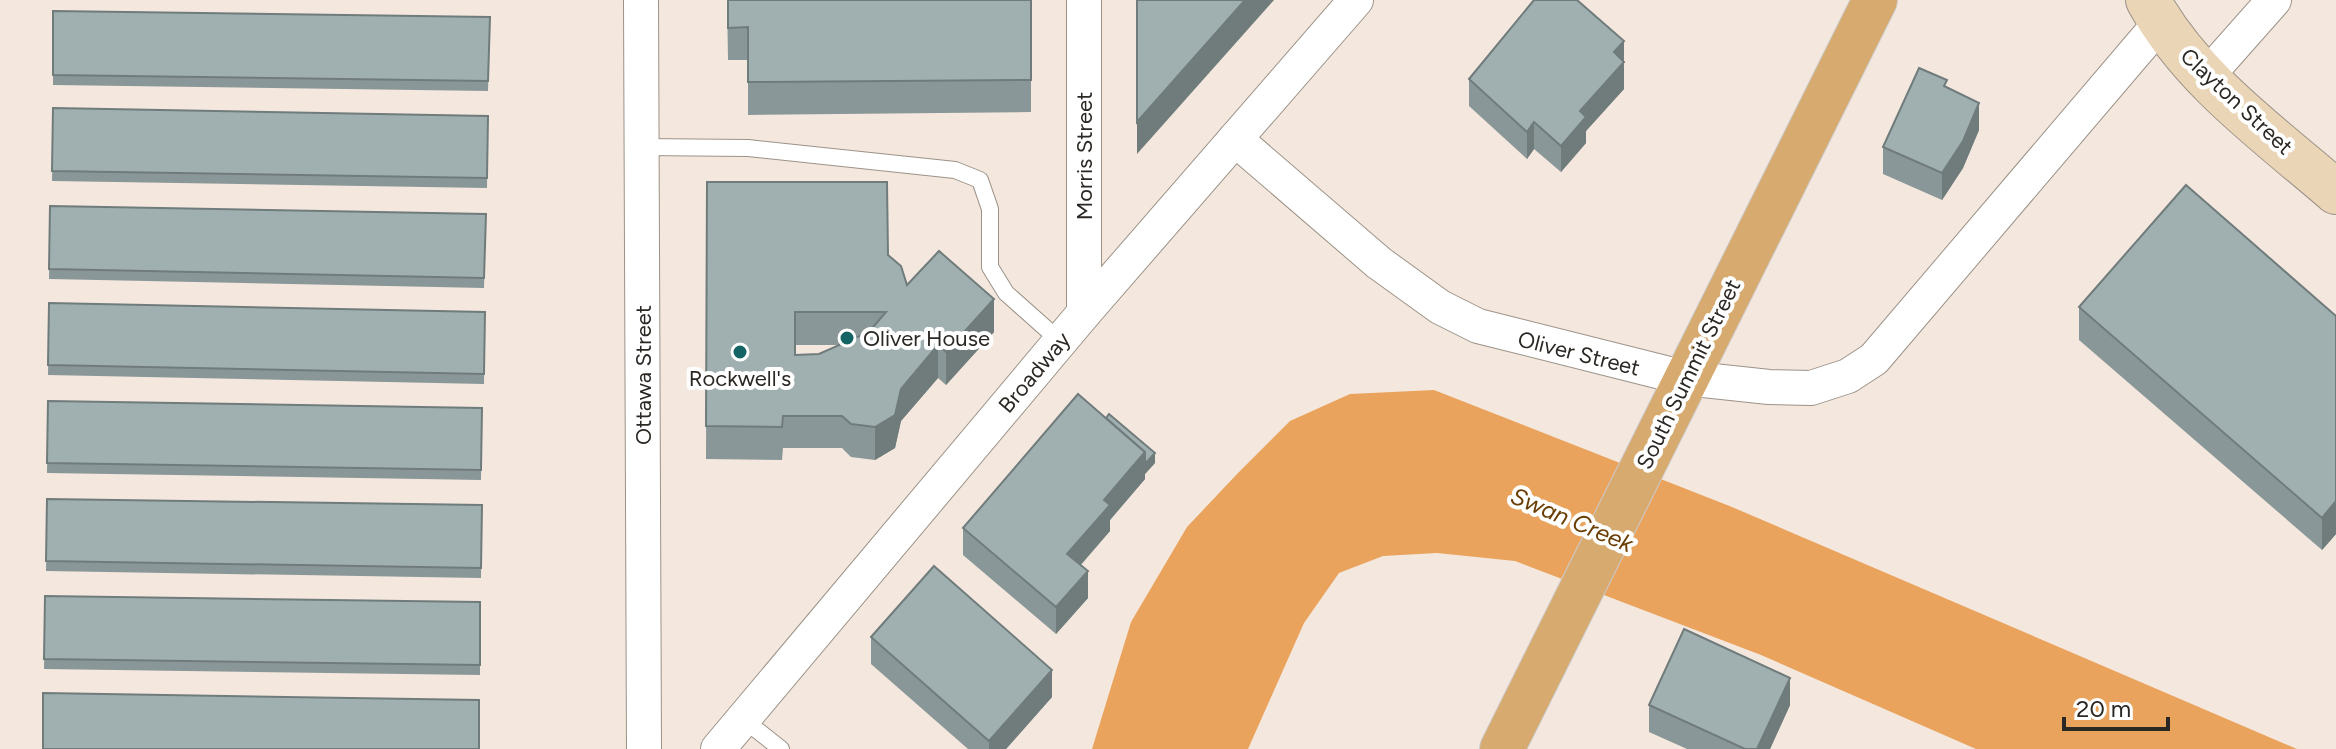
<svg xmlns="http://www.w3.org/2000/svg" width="2336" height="749" font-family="Figtree,sans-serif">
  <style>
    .water { fill: #e9a35d }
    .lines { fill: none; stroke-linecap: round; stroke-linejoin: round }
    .lane-casing { stroke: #9c9288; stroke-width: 18 }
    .street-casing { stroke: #9c9288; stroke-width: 36 }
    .secondary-casing { stroke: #9c9288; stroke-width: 46 }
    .primary-casing { stroke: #cccbca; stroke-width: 46 }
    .lane { stroke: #fff; stroke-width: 16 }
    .street { stroke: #fff; stroke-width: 34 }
    .secondary { stroke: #ebd5b7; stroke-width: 44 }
    .primary { stroke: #d7aa70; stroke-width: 44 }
    .wall { fill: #8a9798; fill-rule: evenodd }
    .shaded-wall { fill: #707b7c }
    .building { fill: #a0b0b1; stroke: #707b7c; stroke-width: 2; fill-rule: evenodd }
    .poi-dot { fill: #146466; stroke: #fff; stroke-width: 3 }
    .labels { text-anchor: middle; stroke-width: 8; stroke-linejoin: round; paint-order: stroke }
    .street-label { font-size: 22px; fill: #2b2723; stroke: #fff }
    .poi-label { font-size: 22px; fill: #2b2723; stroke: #fff; text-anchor: start }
    .water-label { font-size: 24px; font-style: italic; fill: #6b3e04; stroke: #fff }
  </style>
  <rect width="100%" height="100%" fill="#f4e8de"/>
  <polygon class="water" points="1434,390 1732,507 2297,749 1976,749 1761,655 1515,561 1437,553 1383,556 1339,573 1304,623 1248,749 1092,749 1131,622 1187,527 1238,473 1290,421 1350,394"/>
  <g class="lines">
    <g class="lane-casing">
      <g id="lane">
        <polyline points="642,147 748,148 955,170 980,180 990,209 990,267 1006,293 1060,341"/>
        <polyline points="743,719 781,749"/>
      </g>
    </g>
    <g class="street-casing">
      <g id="street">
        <polyline points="641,0 644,749"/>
        <polyline points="2205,78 2274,0"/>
        <polyline points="1235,139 1379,263 1440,307 1478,326 1685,378 1769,387 1811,388 1848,376 1874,359 2161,22"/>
        <polyline points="1084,313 1084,0"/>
        <polyline points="718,749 1084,313 1356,0"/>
      </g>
    </g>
    <g class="secondary-casing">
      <path id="secondary" d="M 2148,0 C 2191,79 2269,134 2336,192"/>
    </g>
    <g class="primary-casing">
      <polyline id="primary" points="1502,749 1875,0"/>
    </g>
    <use href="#lane" class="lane"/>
    <use href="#street" class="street"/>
    <use href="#secondary" class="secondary"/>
    <use href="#primary" class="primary"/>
  </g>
  <g class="wall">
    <polygon points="727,0 1031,0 1031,112 748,115 748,60 728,60"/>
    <polygon points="53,11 490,17 488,91 53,85"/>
    <polygon points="1469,79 1624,89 1586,131 1586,143 1561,172 1534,149 1527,159 1469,106"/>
    <polygon points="1947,87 1979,130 1963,168 1942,200 1883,174 1883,147"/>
    <polygon points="53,108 488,116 487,188 52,181"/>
    <path d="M 707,182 L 888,255 L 907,285 L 994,332 L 946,385 L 938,378 L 901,421 L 895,448 L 875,460 L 851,457 L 842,448 L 783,448 L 782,460 L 706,459 ZM 795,345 L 839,345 L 819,354 L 795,355 Z"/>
    <polygon points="50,206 486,214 484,288 49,279"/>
    <polygon points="49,303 485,312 484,384 48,375"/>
    <polygon points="2079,307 2336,316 2336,534 2322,550 2079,340"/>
    <polygon points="48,401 482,408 481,480 47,473"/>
    <polygon points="1155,463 1145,474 1145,479 1110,520 1110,531 1081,565 1088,598 1056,634 963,555 963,528"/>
    <polygon points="47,499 482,505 481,578 46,571"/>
    <polygon points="45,596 480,602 480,675 44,669"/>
    <polygon points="871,637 1052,697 1006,749 968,749 871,664"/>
    <polygon points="1649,705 1790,705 1770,749 1687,749 1649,732"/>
  </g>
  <g class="shaded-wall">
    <polygon points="1245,0 1274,0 1137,154 1137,122"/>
    <polygon points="1624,41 1624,89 1586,131 1586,143 1561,172 1561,146 1614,52"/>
    <polygon points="1979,103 1979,130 1963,168 1942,200 1942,173"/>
    <polygon points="1534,122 1534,149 1527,159 1527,132"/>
    <polygon points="994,299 994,332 946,385 946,352"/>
    <polygon points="938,345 938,378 901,421 895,448 875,460 875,427 901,389"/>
    <polygon points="1145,452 1155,453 1155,463 1145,474 1145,479 1110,520 1110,531 1067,580 1067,554 1104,500"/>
    <polygon points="2336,501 2336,534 2322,550 2322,518"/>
    <polygon points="1088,571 1088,598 1056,634 1056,607"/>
    <polygon points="1052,670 1052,697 1006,749 989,749 989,741"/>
    <polygon points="1790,678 1790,705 1770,749 1757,749"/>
  </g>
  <g class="building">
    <polygon points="728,0 1031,0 1031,80 748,82 748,27 728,28"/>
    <polygon points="1137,0 1245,0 1137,122"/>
    <polygon points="1534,0 1577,0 1624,41 1614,52 1624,62 1580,111 1586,117 1561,146 1534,122 1527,132 1469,79"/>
    <polygon points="53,11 490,17 488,81 53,75"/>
    <polygon points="1919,68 1947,80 1944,86 1979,103 1963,141 1942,173 1883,147"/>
    <polygon points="53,108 488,116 487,178 52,171"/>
    <path d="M 707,182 L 887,182 L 888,255 L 901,266 L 907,285 L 939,251 L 994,299 L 946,352 L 938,345 L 901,389 L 895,415 L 875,427 L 851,424 L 842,416 L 783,416 L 782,427 L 706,426 ZM 795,312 L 886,312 L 869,332 L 819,354 L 795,355 Z"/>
    <polygon points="2186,185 2336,316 2336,501 2322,518 2079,307"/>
    <polygon points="50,206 486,214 484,278 49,269"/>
    <polygon points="49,303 485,312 484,374 48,365"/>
    <polygon points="1078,394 1145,452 1104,500 1110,505 1067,554 1088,571 1056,607 963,528"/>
    <polygon points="48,401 482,408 481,470 47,463"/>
    <polygon points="1109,414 1155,453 1145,464 1145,452 1106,418"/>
    <polygon points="47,499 482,505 481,568 46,561"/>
    <polygon points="934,566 1052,670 989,741 871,637"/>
    <polygon points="45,596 480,602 480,665 44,659"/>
    <polygon points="1684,629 1790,678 1757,749 1745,749 1649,705"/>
    <polygon points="43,693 479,700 479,749 43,749"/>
  </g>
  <g class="poi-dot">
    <circle cx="847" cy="338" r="8"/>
    <circle cx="740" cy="352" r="8"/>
  </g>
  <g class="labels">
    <g class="street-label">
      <text transform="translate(2237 101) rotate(43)" y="8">Clayton Street</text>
      <text transform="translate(1084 156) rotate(-90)" y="8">Morris Street</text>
      <text transform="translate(1579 353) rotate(14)" y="8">Oliver Street</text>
      <text transform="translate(1034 372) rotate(-50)" y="8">Broadway</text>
      <text transform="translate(1688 374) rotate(-64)" y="8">South Summit Street</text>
      <text transform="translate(643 375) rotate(-90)" y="8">Ottawa Street</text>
    </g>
    <g class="poi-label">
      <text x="863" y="346">Oliver House</text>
      <text x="740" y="386" text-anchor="middle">Rockwell's</text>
    </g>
    <g class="water-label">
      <text transform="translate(1572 520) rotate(23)" y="8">Swan Creek</text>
    </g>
  </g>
  <path d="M2064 717v12h104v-12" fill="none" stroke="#2b2723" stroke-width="4"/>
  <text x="2076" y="717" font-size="24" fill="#2b2723" stroke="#ffffff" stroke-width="6" paint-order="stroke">20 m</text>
</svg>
